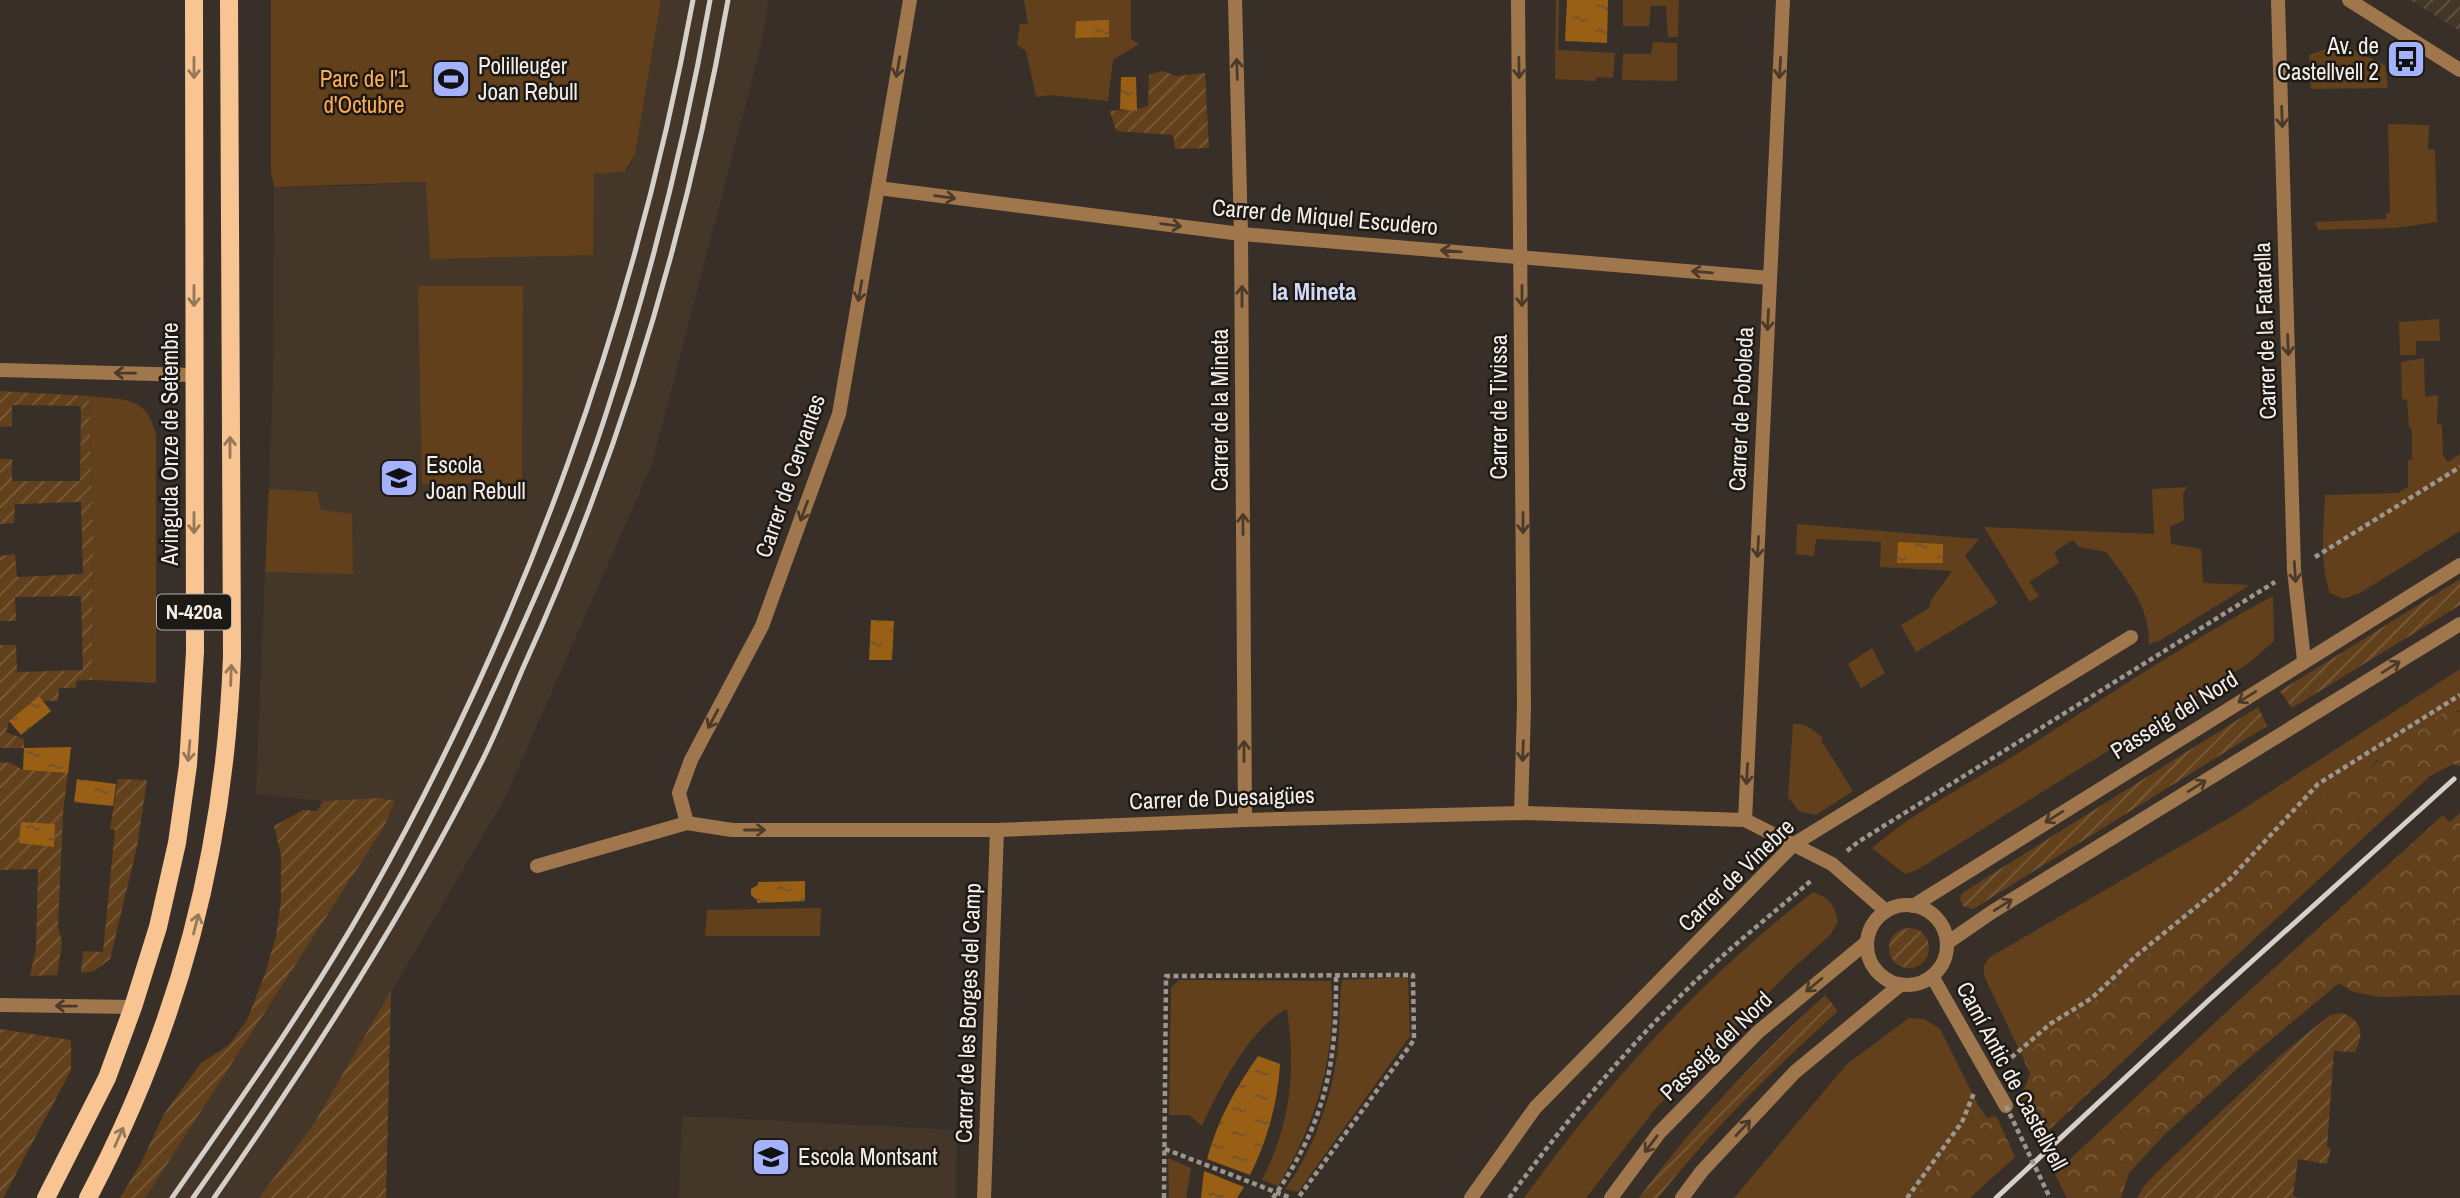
<svg xmlns="http://www.w3.org/2000/svg" width="2460" height="1198" font-family="'Archivo Narrow',sans-serif">
  <style>
    .built { fill: #44372a }
    .industrial { fill: url(#industrial-furrows) }
    .green { fill: #62401b }
    .forest { fill: url(#forest-crowns) }
    .garden { fill: url(#garden-furrows) }
    .water { fill: url(#water-ripples) }
    .lines { fill: none; stroke-linecap: round; stroke-linejoin: round }
    .path { stroke: #9c968f; stroke-width: 4.5; stroke-dasharray: 5 3.5; stroke-linecap: butt }
    .minor { stroke: #a0774d; stroke-width: 14 }
    .tertiary { stroke: #a0774d; stroke-width: 14 }
    .primary { stroke: #f7c492; stroke-width: 18 }
    .rail { stroke: #d6d0cb; stroke-width: 5 }
    .path-bridge { stroke: #9c968f; stroke-width: 4.5; stroke-dasharray: 5 3.5; stroke-linecap: butt }
    .oneway { stroke: #4b3a29 }
    .oneway2 { stroke: #95775a }
    .labels { text-anchor: middle; stroke-width: 5; stroke-linejoin: round; paint-order: stroke }
    .shield { fill: #1d1915; stroke: #b3aea9; stroke-width: 2 }
    .shield-label { font-size: 21px; font-weight: bold; fill: #f3eee9 }
    .poi-label { font-size: 23px; fill: #f3eee9; stroke: #1d1915; text-anchor: start }
    .park-label { font-size: 23px; fill: #feac52; stroke: #1d1915 }
    .street-label { font-size: 23px; fill: #f3eee9; stroke: #1d1915 }
    .neighbourhood-label { font-size: 24px; font-weight: bold; fill: #d3daf6; stroke: #1d1915 }
  </style>
  <defs>
    <pattern id="industrial-furrows" width="10" height="10" patternUnits="userSpaceOnUse" patternTransform="scale(1.75)"><rect width="10" height="10" fill="#44372a"/><path d="M-1 1l2-2M0 10L10 0M9 11l2-2" fill="none" stroke="#5f5449"/></pattern>
    <pattern id="forest-crowns" width="20" height="18" patternUnits="userSpaceOnUse" patternTransform="scale(1.75)"><rect width="20" height="18" fill="#62401b"/><path d="M2 6a3 3 0 1 1 6 0M12 15a3 3 0 1 1 6 0" fill="none" stroke="#795c3c"/></pattern>
    <pattern id="garden-furrows" width="10" height="10" patternUnits="userSpaceOnUse" patternTransform="scale(1.75)"><rect width="10" height="10" fill="#62401b"/><path d="M-1 1l2-2M0 10L10 0M9 11l2-2" fill="none" stroke="#795c3c"/></pattern>
    <pattern id="water-ripples" width="26" height="14" patternUnits="userSpaceOnUse" patternTransform="scale(1.75)"><rect width="26" height="14" fill="#995f15"/><path d="M2 4q2-2 4 0t4 0M15 11q2-2 4 0t4 0" fill="none" stroke="#6d5230"/></pattern>
  </defs>
  <rect width="100%" height="100%" fill="#383028"/>
  <g class="built">
    <polygon points="661,0 768,0 763,38 652,464 505,798 315,1122 259,1198 145,1198 384,827 395,801 380,798 323,801 256,794 273,383 274,187 353,186 624,172 631,165 635,155"/>
    <polygon points="682,1116 957,1130 956,1198 679,1198"/>
  </g>
  <polygon class="industrial" points="2410,0 2460,0 2460,31"/>
  <g class="green">
    <polygon points="271,0 661,0 635,155 624,172 594,174 593,255 430,259 426,182 274,187 271,172"/>
    <polygon points="1022,0 1131,0 1131,39 1139,44 1113,60 1108,101 1050,95 1036,97 1026,51 1017,45 1020,24 1028,24 1024,1"/>
    <polygon points="1556,0 1559,0 1558,50 1615,53 1613,78 1596,77 1595,81 1555,79"/>
    <polygon points="1623,0 1679,0 1678,37 1668,37 1666,6 1651,6 1649,26 1623,26"/>
    <polygon points="1653,42 1677,43 1677,81 1622,80 1623,54 1651,54"/>
    <polygon points="2344,45 2385,65 2388,88 2311,89 2309,55 2335,46"/>
    <polygon points="2388,124 2429,125 2428,149 2435,150 2437,222 2395,228 2318,230 2315,222 2386,219 2386,214 2390,212"/>
    <polygon points="418,286 523,286 522,483 422,484"/>
    <polygon points="2439,319 2440,341 2416,341 2416,355 2400,355 2399,322"/>
    <path d="M 2424,358 L 2425,397 L 2438,395 L 2437,424 L 2442,425 L 2443,455 L 2448,462 L 2460,454 L 2460,531 L 2360,593 L 2343,599 L 2330,593 C 2319,563 2324,527 2325,495 L 2398,493 L 2408,487 L 2408,460 L 2412,459 L 2412,430 L 2409,427 L 2407,400 L 2402,399 L 2401,362 Z"/>
    <path d="M 89,396 C 123,400 147,395 156,435 L 156,683 L 92,680 L 93,530 Z"/>
    <path d="M 2187,487 L 2183,494 L 2184,520 L 2170,527 L 2171,544 L 2201,549 L 2203,583 L 2250,585 L 2161,640 L 2149,644 C 2150,607 2128,581 2106,552 L 2079,547 L 2073,540 L 2054,552 L 2059,563 L 2029,582 L 2039,596 L 2030,602 L 1984,527 L 2154,534 L 2152,489 Z"/>
    <polygon points="269,489 317,492 321,510 352,514 353,574 265,572"/>
    <polygon points="1797,524 1979,539 1965,556 1998,603 1916,652 1901,625 1929,608 1931,600 1952,571 1880,567 1881,542 1816,539 1814,556 1796,554"/>
    <path d="M 2273,596 L 2274,641 L 2249,663 L 1917,870 L 1905,874 L 1872,848 C 1917,809 1973,782 2023,750 C 2106,697 2187,642 2273,596 Z"/>
    <polygon points="1872,648 1885,673 1861,688 1848,664"/>
    <polygon points="2460,669 2460,712 2458,710 2376,761 2368,771 2353,775 2305,811 2249,872 2146,956 2095,1001 2052,1030 2023,1058 1985,978 1983,967 1990,957 2234,815"/>
    <path d="M 1793,724 C 1806,723 1813,729 1823,738 L 1821,740 L 1853,791 L 1816,815 L 1799,811 L 1788,797 Z"/>
    <path d="M 1813,892 C 1829,898 1834,904 1838,921 L 1831,934 L 1788,973 L 1655,1109 L 1586,1198 L 1524,1198 C 1606,1084 1702,978 1813,892 Z"/>
    <polygon points="821,908 820,936 705,936 707,910"/>
    <path d="M 1408,977 L 1410,1036 L 1298,1192 L 1285,1189 C 1313,1152 1334,1093 1338,1046 C 1340,1024 1339,1002 1342,980 Z"/>
    <path d="M 1179,980 L 1331,981 C 1337,1055 1316,1124 1278,1186 L 1262,1180 C 1291,1122 1296,1073 1287,1009 C 1251,1026 1218,1090 1202,1126 L 1189,1115 L 1169,1115 L 1171,988 Z"/>
    <path d="M 1909,1018 L 1924,1019 L 1940,1029 L 1978,1105 C 1961,1140 1940,1169 1913,1198 L 1734,1198 L 1847,1064 Z"/>
    <polygon points="1168,1158 1191,1168 1186,1198 1169,1198"/>
  </g>
  <g class="forest">
    <polygon points="2448,710 2460,712 2460,766 2453,764 2430,776 2038,1140 2017,1097 2025,1087 2030,1074 2023,1058 2052,1030 2095,1001 2146,956 2249,872 2305,811 2353,775 2368,771 2393,746"/>
    <polygon points="2460,813 2460,995 2381,997 2353,992 2339,983 2248,1059 2165,1134 2129,1173 2121,1198 2067,1198 2055,1174 2066,1163 2237,1002 2443,815 2450,822"/>
    <path d="M 1978,1105 L 1987,1118 L 1996,1116 L 2015,1157 L 1970,1198 L 1913,1198 C 1940,1169 1961,1140 1978,1105 Z"/>
  </g>
  <g class="garden">
    <path d="M 1162,71 L 1177,76 L 1205,73 L 1209,148 L 1175,149 L 1173,135 L 1116,131 L 1110,111 C 1124,109 1135,111 1148,106 L 1149,75 Z"/>
    <polygon points="0,391 89,396 93,530 92,680 76,681 76,688 59,688 58,701 43,701 39,696 9,721 6,732 24,739 24,748 0,748 0,645 16,645 17,672 83,670 81,596 15,597 16,621 0,621 0,556 15,554 17,577 83,574 81,502 15,504 14,523 0,524 0,459 12,459 12,481 80,481 81,406 12,405 12,426 0,427"/>
    <polygon points="2460,579 2460,605 2292,708 2280,691"/>
    <polygon points="2258,707 2267,726 1973,909 1963,906 1960,899 1962,893"/>
    <polygon points="0,762 11,763 23,770 68,773 63,813 58,927 62,942 57,975 30,976 36,948 38,869 0,870"/>
    <polygon points="118,779 147,780 137,847 110,959 94,971 81,973 83,951 103,952 115,830 110,829"/>
    <polygon points="380,798 395,801 384,827 151,1189 145,1198 120,1198 141,1163 164,1114 201,1063 229,1045 247,1020 265,974 276,936 281,900 281,855 274,826 303,810 317,811 323,801"/>
    <circle cx="1909" cy="948" r="20"/>
    <polygon points="391,991 386,1198 259,1198 315,1122"/>
    <path d="M 1825,995 L 1838,1011 C 1774,1069 1711,1130 1658,1198 L 1639,1198 C 1694,1123 1757,1058 1825,995 Z"/>
    <path d="M 2342,1013 C 2363,1021 2364,1034 2355,1052 L 2334,1051 L 2327,1147 L 2331,1148 L 2327,1164 L 2298,1159 L 2293,1196 L 2300,1198 L 2137,1198 L 2144,1186 L 2160,1169 L 2280,1056 L 2330,1015 Z"/>
    <polygon points="0,1029 71,1040 71,1070 3,1198 0,1198"/>
  </g>
  <g class="water">
    <polygon points="1567,0 1608,0 1607,43 1565,41"/>
    <polygon points="1109,20 1109,37 1075,38 1076,21"/>
    <polygon points="1121,77 1136,77 1137,111 1120,109"/>
    <polygon points="1898,542 1943,544 1943,563 1897,563"/>
    <polygon points="871,620 894,621 892,660 869,660"/>
    <polygon points="39,696 51,711 21,735 9,721"/>
    <polygon points="71,747 68,773 23,770 24,748"/>
    <polygon points="77,779 116,784 113,806 74,802"/>
    <polygon points="21,822 55,824 54,847 19,843"/>
    <polygon points="805,881 805,901 757,903 757,900 751,895 751,889 758,885 758,882"/>
    <path d="M 1258,1056 L 1280,1064 C 1278,1102 1267,1141 1250,1175 L 1207,1159 C 1218,1119 1235,1089 1258,1056 Z"/>
    <polygon points="1204,1171 1244,1187 1237,1198 1201,1198"/>
  </g>
  <g class="lines">
    <g class="path">
      <polyline points="2315,557 2460,467"/>
      <polyline points="1847,851 1858,842 2275,582"/>
      <polyline points="2005,1063 2050,1024 2092,998 2137,955 2228,881 2318,784 2460,695"/>
      <polyline points="1165,1149 1291,1198"/>
      <polyline points="1164,1198 1166,976 1413,975 1414,1040 1298,1198"/>
      <path d="M 1273,1198 C 1325,1123 1337,1065 1336,975"/>
      <path d="M 1509,1198 C 1568,1118 1632,1041 1704,973 C 1739,940 1777,910 1813,879"/>
      <polyline points="1907,1198 1962,1122 1974,1093"/>
    </g>
    <g class="minor">
      <polyline points="1235,0 1241,234 1245,820"/>
      <polyline points="1518,0 1524,706 1521,813"/>
      <polyline points="2278,0 2294,570 2304,660"/>
      <polyline points="878,188 1241,234 1770,278"/>
      <polyline points="0,370 193,375"/>
      <polyline points="1745,820 1783,0"/>
      <polyline points="687,823 679,793 691,760 762,626 839,414 910,0"/>
      <polyline points="537,866 687,823 732,830 997,830 1245,820 1521,813 1745,820 1832,864 1886,911"/>
      <circle cx="1907" cy="945" r="40"/>
      <polyline points="1913,906 2460,565"/>
      <polyline points="1947,943 1992,912 2460,624"/>
      <polyline points="1932,976 2006,1106"/>
      <polyline points="0,1005 133,1007"/>
      <polyline points="984,1198 997,830"/>
      <polyline points="1471,1198 1535,1108 1794,844 2131,637"/>
      <polyline points="1611,1198 1659,1133 1758,1032 1867,942"/>
      <polyline points="1682,1198 1702,1171 1795,1072 1900,985"/>
    </g>
    <polyline class="tertiary" points="2349,0 2460,70"/>
    <g class="primary">
      <polyline points="46,1198 107,1078 133,1007 158,927 177,843 188,765 195,652 194,0"/>
      <path d="M 88,1198 C 179,1025 225,851 232,656 L 229,0"/>
    </g>
    <g class="rail">
      <path d="M 172,1198 C 240,1100 309,1003 368,899 C 526,620 635,315 693,0"/>
      <path d="M 193,1198 C 259,1104 323,1009 381,910 C 424,836 462,758 498,680 C 537,594 576,507 605,417 C 650,280 685,141 710,0"/>
      <path d="M 214,1198 C 312,1057 406,913 483,759 C 498,729 510,698 523,668 C 620,455 687,231 728,0"/>
      <polyline points="1996,1198 2209,1000 2454,779"/>
    </g>
    <polyline class="path-bridge" points="2006,1106 2050,1198"/>
  </g>
  <defs><path id="oneway-shaft" d="M-6 0H5M1.5-3L5.5 0L1.5 3" fill="none" stroke-width="1.6" stroke-linecap="round" stroke-linejoin="round" transform="scale(1.75)"/></defs>
  <g class="oneway">
    <use href="#oneway-shaft" transform="translate(898 67) rotate(100)"/>
    <use href="#oneway-shaft" transform="translate(1519 68) rotate(89)"/>
    <use href="#oneway-shaft" transform="translate(1780 68) rotate(93)"/>
    <use href="#oneway-shaft" transform="translate(1237 69) rotate(-92)"/>
    <use href="#oneway-shaft" transform="translate(2282 117) rotate(88)"/>
    <use href="#oneway-shaft" transform="translate(945 197) rotate(7)"/>
    <use href="#oneway-shaft" transform="translate(1171 225) rotate(7)"/>
    <use href="#oneway-shaft" transform="translate(1451 251) rotate(-175)"/>
    <use href="#oneway-shaft" transform="translate(1702 272) rotate(-175)"/>
    <use href="#oneway-shaft" transform="translate(860 291) rotate(100)"/>
    <use href="#oneway-shaft" transform="translate(1242 296) rotate(-90)"/>
    <use href="#oneway-shaft" transform="translate(1522 296) rotate(90)"/>
    <use href="#oneway-shaft" transform="translate(1768 320) rotate(93)"/>
    <use href="#oneway-shaft" transform="translate(2288 345) rotate(88)"/>
    <use href="#oneway-shaft" transform="translate(125 373) rotate(-179)"/>
    <use href="#oneway-shaft" transform="translate(804 511) rotate(110)"/>
    <use href="#oneway-shaft" transform="translate(1523 523) rotate(90)"/>
    <use href="#oneway-shaft" transform="translate(1243 524) rotate(-90)"/>
    <use href="#oneway-shaft" transform="translate(1758 547) rotate(93)"/>
    <use href="#oneway-shaft" transform="translate(2295 572) rotate(86)"/>
    <use href="#oneway-shaft" transform="translate(2391 667) rotate(-32)"/>
    <use href="#oneway-shaft" transform="translate(2247 697) rotate(148)"/>
    <use href="#oneway-shaft" transform="translate(713 719) rotate(118)"/>
    <use href="#oneway-shaft" transform="translate(1244 751) rotate(-90)"/>
    <use href="#oneway-shaft" transform="translate(1523 751) rotate(92)"/>
    <use href="#oneway-shaft" transform="translate(1747 774) rotate(93)"/>
    <use href="#oneway-shaft" transform="translate(2197 786) rotate(-32)"/>
    <use href="#oneway-shaft" transform="translate(2054 817) rotate(148)"/>
    <use href="#oneway-shaft" transform="translate(755 830)"/>
    <use href="#oneway-shaft" transform="translate(2003 905) rotate(-32)"/>
    <use href="#oneway-shaft" transform="translate(1814 985) rotate(140)"/>
    <use href="#oneway-shaft" transform="translate(66 1006) rotate(-179)"/>
    <use href="#oneway-shaft" transform="translate(1743 1128) rotate(-47)"/>
    <use href="#oneway-shaft" transform="translate(1651 1144) rotate(127)"/>
  </g>
  <g class="oneway2">
    <use href="#oneway-shaft" transform="translate(194 68) rotate(90)"/>
    <use href="#oneway-shaft" transform="translate(194 296) rotate(90)"/>
    <use href="#oneway-shaft" transform="translate(230 447) rotate(-90)"/>
    <use href="#oneway-shaft" transform="translate(194 523) rotate(90)"/>
    <use href="#oneway-shaft" transform="translate(231 675) rotate(-88)"/>
    <use href="#oneway-shaft" transform="translate(189 751) rotate(95)"/>
    <use href="#oneway-shaft" transform="translate(196 924) rotate(-76)"/>
    <use href="#oneway-shaft" transform="translate(119 1137) rotate(-66)"/>
  </g>
  <defs>
    <g id="bus-square" transform="scale(2.0125)"><rect x="-9" y="-9" width="18" height="18" rx="4" fill="#a4b2fc" stroke="#1d1915"/><path d="M-5-6H5V4H4V6H2V4H-2V6H-4V4H-5ZM-3.5-4V0h7V-4ZM-3.5 1.2v1.5H-2V1.2ZM2 1.2v1.5H3.5V1.2Z" fill="#111"/></g>
    <g id="stadium-square" transform="scale(2.0125)"><rect x="-9" y="-9" width="18" height="18" rx="4" fill="#a4b2fc" stroke="#1d1915"/><path d="M0-5a6.5 5 0 1 0 0 10a6.5 5 0 1 0 0-10ZM-3.5-1.8h7v3.6h-7Z" fill="#111"/></g>
    <g id="school-square" transform="scale(2.0125)"><rect x="-9" y="-9" width="18" height="18" rx="4" fill="#a4b2fc" stroke="#1d1915"/><path d="M0-5L7-2L0 1L-7-2ZM-4 1L0 2.5L4 1V4Q0 6-4 4Z" fill="#111"/></g>
  </defs>
  <g fill-rule="evenodd">
    <use href="#bus-square" x="2406" y="59"/>
    <use href="#stadium-square" x="451" y="79"/>
    <use href="#school-square" x="399" y="478"/>
    <use href="#school-square" x="771" y="1157"/>
  </g>
  <g class="labels">
    <rect class="shield" x="157" y="594.5" width="74" height="35" rx="5"/>
    <g class="shield-label">
      <text x="194" y="619">N-420a</text>
    </g>
    <g class="poi-label">
      <text x="2379" y="54" text-anchor="end">Av. de<tspan x="2379" dy="26">Castellvell 2</tspan></text>
      <text x="478" y="74">Polilleuger<tspan x="478" dy="26">Joan Rebull</tspan></text>
      <text x="426" y="473">Escola<tspan x="426" dy="26">Joan Rebull</tspan></text>
      <text x="798" y="1165">Escola Montsant</text>
    </g>
    <g class="park-label">
      <text x="364" y="87">Parc de l'1<tspan x="364" dy="26">d'Octubre</tspan></text>
    </g>
    <g class="street-label">
      <text transform="translate(1325 217) rotate(5)" y="8">Carrer de Miquel Escudero</text>
      <text transform="translate(2265 331) rotate(-92)" y="8">Carrer de la Fatarella</text>
      <text transform="translate(1499 407) rotate(-90)" y="8">Carrer de Tivissa</text>
      <text transform="translate(1741 409) rotate(-87)" y="8">Carrer de Poboleda</text>
      <text transform="translate(1220 410) rotate(-90)" y="8">Carrer de la Mineta</text>
      <text transform="translate(170 444) rotate(-90)" y="8">Avinguda Onze de Setembre</text>
      <text transform="translate(790 476) rotate(-71)" y="8">Carrer de Cervantes</text>
      <text transform="translate(2174 715) rotate(-32)" y="8">Passeig del Nord</text>
      <text transform="translate(1222 798) rotate(-2)" y="8">Carrer de Duesaigües</text>
      <text transform="translate(1736 875) rotate(-44)" y="8">Carrer de Vinebre</text>
      <text transform="translate(968 1013) rotate(-88)" y="8">Carrer de les Borges del Camp</text>
      <text transform="translate(1716 1046) rotate(-44)" y="8">Passeig del Nord</text>
      <text transform="translate(2012 1076) rotate(62)" y="8">Camí Antic de Castellvell</text>
    </g>
    <g class="neighbourhood-label">
      <text x="1314" y="300">la Mineta</text>
    </g>
  </g>
</svg>
